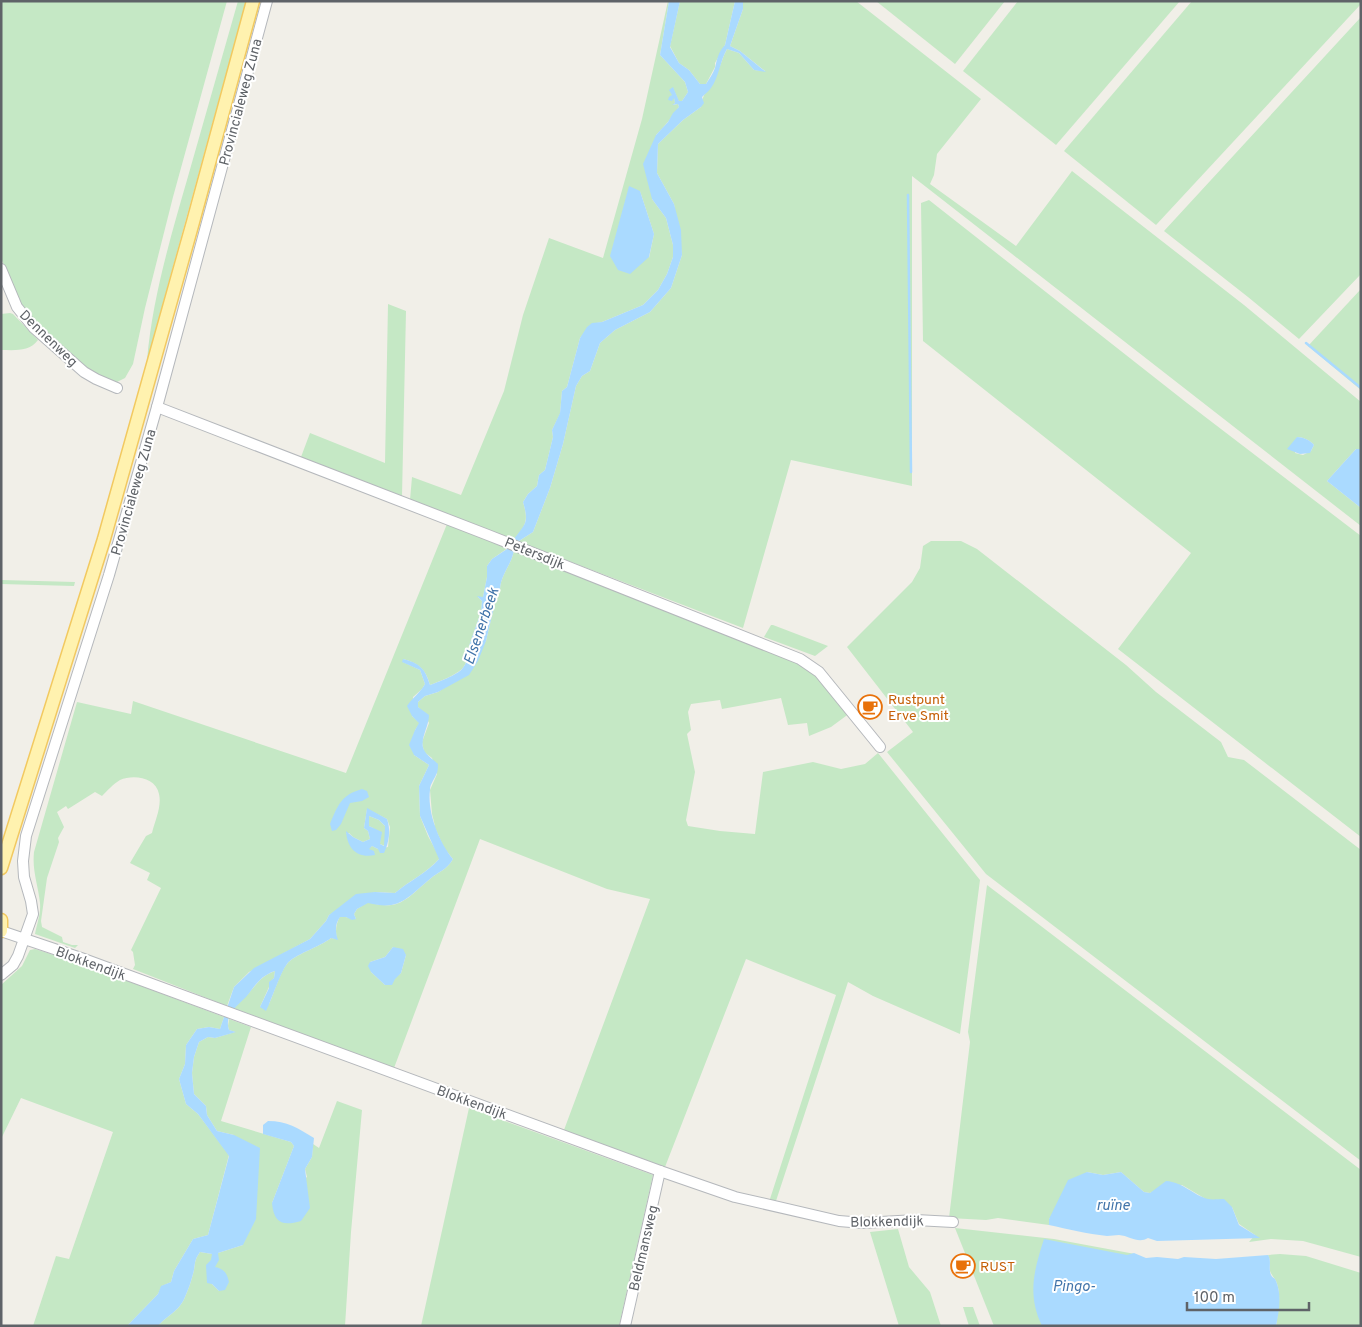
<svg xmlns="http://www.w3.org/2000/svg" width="1362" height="1327" font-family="Overpass,sans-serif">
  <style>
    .green { fill: #c5e8c5; fill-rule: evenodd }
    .water { fill: #aadaff; fill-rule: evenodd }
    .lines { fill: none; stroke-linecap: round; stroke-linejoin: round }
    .stream { stroke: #aadaff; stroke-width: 2.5 }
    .minor-casing { stroke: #b5b8bc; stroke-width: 12 }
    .major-casing { stroke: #f2c960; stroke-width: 15 }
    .minor { stroke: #fff; stroke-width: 10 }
    .major { stroke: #fff2af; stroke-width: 12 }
    .labels { text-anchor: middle; stroke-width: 4; stroke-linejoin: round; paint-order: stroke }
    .street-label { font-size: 14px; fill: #5f6368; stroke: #fff }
    .food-label { font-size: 14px; fill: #c56008; stroke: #fff; text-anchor: start }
    .water-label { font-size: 15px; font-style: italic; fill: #4174aa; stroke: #fff }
  </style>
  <rect width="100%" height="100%" fill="#f1efe8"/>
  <g class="green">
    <polygon points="1,1 227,1 173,197 145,308 133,364 125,378 117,382 113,381 87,369 39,326 20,304 1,258"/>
    <path d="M 238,1 L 246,1 L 147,361 C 152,300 170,239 187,180 C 204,120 221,61 238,1 Z"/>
    <path d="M 668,1 L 669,1 L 660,55 L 685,82 L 688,92 L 682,101 L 679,102 L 673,88 L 675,103 L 673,105 L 678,104 L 679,107 C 672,117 665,126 656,135 L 652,199 L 666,218 L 673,245 L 673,257 L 667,274 L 658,290 L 643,305 L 602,322 L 592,324 L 580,338 L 567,387 L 562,391 L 560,414 L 552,430 L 553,437 L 545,470 L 539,475 L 537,486 L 528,494 L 523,502 C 528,519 527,524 516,537 L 519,541 L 533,532 L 550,488 L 563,444 L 576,386 L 582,376 L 590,371 L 600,343 L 615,330 L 650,312 L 671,288 L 682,255 L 674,204 L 657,173 L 658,144 L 683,120 L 701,107 C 702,93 712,83 718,71 C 721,64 723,56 727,49 L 739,53 L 754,70 L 765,71 L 740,51 L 730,46 L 743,9 L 743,1 L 856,1 L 981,99 L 937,154 L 934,175 L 930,184 L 1016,246 L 1072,171 L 1244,305 L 1361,402 L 1361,449 L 1356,449 L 1327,481 L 1361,508 L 1361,526 L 912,176 L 912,486 L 791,460 L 743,628 L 410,500 L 412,477 L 461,495 L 504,391 L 523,315 L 549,238 L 603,258 L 642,119 ZM 640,191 L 654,234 L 649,258 ZM 1297,437 C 1303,437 1310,440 1314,445 L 1311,451 L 1303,455 L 1295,453 Z"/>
    <polygon points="680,1 735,1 725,45 715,63 715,67 706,84 700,84 689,70 679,63 670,46"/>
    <polygon points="876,1 1005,1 955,64"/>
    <polygon points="1018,1 1180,1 1056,145 963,71"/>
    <polygon points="1192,1 1361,1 1361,4 1156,225 1064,151"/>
    <polygon points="1361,17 1361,274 1299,339 1248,297 1164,231"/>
    <polygon points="929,200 1187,403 1361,536 1361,837 1118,649 1191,553 923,341 921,203"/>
    <polygon points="1361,289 1361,390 1308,346"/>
    <polygon points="388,304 406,311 402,496 301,457 310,433 385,463"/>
    <path d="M 10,313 L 13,314 L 38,340 C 29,352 15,350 1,350 L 1,314 Z"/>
    <path d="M 447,524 L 508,548 L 492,559 L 487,566 L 487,577 L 483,597 L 478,597 L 482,601 L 481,612 L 469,646 C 470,652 467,664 462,669 C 456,675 438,682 430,685 C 426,669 418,663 403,659 L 403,662 L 420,670 L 425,684 L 422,689 L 413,697 L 412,716 L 420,723 L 415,730 L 414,755 L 429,765 L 419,786 L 420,816 L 428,836 L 440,858 C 427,873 409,881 395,893 L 375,892 L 329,915 L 326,921 L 310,939 L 249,972 L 234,987 L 227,1006 L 133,969 L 135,965 L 133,952 L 131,950 L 161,888 L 147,880 L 150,873 L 130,863 L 146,836 L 152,833 C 155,821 162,806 159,794 C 156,777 133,774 120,780 C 113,784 107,791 102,796 L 95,792 L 68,809 L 66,806 L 57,812 L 64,827 L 58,838 L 59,842 L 47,878 L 41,921 L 42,927 L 62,937 L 63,942 L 72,945 L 78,945 L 75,948 L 35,934 C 37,923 41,914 40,903 C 38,884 32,871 34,852 L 77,702 L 131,714 L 133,701 L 346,773 ZM 367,809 L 387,819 L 390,827 L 388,847 L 378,849 L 372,846 L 369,848 L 346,833 L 349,833 L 353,837 L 363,842 L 370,839 L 368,831 L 364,828 Z"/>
    <polygon points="931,541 961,541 977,549 1126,665 1156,692 1221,742 1228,757 1244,760 1361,850 1361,1161 986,874 887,752 913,732 847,647 912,582 920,568 923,546"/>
    <path d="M 514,550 L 808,667 L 850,713 L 831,727 L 809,736 L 807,723 L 788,725 L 781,698 L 722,709 L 720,700 L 691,704 L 688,712 L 691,730 L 687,734 L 695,772 L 686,820 L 688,826 L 720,831 L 755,834 L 763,772 L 813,762 L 841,769 L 865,764 L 878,753 L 980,880 L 960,1034 L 873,996 L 848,982 L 775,1204 L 769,1202 L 836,995 L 746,959 L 665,1167 L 564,1130 L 650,899 L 607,889 L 480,839 L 394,1068 L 233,1008 C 237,1005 241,1001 245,997 C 256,986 260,976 275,971 L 274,978 L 270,982 L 269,987 L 260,1007 L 269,1004 C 274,993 280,972 287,964 C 293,955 320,947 331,938 L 337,939 C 335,931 336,924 340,916 L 356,919 L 354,914 L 357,909 L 368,902 C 400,912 407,898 430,879 C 439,871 446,871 453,859 L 444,848 L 432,821 L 435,826 L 432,814 L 430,790 L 437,774 L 432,758 L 424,752 L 422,742 L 429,723 L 424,713 L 418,707 L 418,702 L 425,696 L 438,692 L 450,684 L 486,641 L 498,590 L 500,589 C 501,574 512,564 514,550 ZM 393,947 L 406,955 L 401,973 L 385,985 L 371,972 L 370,962 L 385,957 Z"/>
    <polygon points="1,580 75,582 74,586 1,584"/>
    <polygon points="771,625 773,625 828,646 815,656 764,637"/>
    <path d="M 369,816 L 379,820 L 385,826 L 385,846 L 380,844 C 381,835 378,830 369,826 Z"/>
    <polygon points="987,885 1361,1170 1361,1257 1303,1241 1271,1239 1249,1242 1255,1235 1239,1224 1232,1207 1219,1212 1204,1198 1182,1185 1154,1191 1150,1193 1144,1192 1121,1172 1103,1175 1087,1172 1049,1219 1049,1225 998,1218 986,1220 949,1218 970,1042 968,1032"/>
    <polygon points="35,949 85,965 224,1017 220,1029 209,1027 197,1029 186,1045 185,1064 179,1079 186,1104 198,1114 229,1155 208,1235 193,1239 174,1271 171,1282 162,1286 158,1294 127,1326 33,1326 56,1256 69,1259 113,1132 21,1098 1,1139 1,985 22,966 30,950"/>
    <path d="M 229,1019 L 251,1027 L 221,1121 L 291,1142 L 294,1146 L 272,1203 L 307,1177 L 305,1169 L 312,1157 L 313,1144 L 319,1148 L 337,1101 L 362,1110 L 351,1232 L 345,1326 L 158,1326 C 167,1315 179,1312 185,1297 C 188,1290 191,1282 193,1274 C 196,1264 193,1262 200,1252 L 212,1254 L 212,1284 L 219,1291 L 214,1267 L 218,1253 L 243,1245 L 234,1135 L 217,1131 L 207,1115 L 206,1106 L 194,1094 L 192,1073 L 194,1057 L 199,1042 L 208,1037 L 215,1038 L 235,1032 L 229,1030 L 228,1026 Z"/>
    <polygon points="469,1108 653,1175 619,1326 421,1326"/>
    <polygon points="955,1228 1054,1239 1135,1254 1164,1326 994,1326"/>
    <polygon points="898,1229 909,1267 930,1292 941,1326 899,1326 870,1232"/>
    <path d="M 1280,1254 L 1306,1256 L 1361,1273 L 1361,1326 L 1276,1326 C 1278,1312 1282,1295 1276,1281 C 1274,1277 1272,1276 1270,1271 C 1269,1265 1271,1260 1268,1255 Z"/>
    <polygon points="963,1307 973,1307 980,1326 969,1326"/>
  </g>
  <g class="water">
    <path d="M 669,1 L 680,1 L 670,47 L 679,63 L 689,70 L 700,84 L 706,84 C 709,79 713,74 715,68 C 717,60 718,52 725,45 L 735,1 L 743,1 L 743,9 L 730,46 L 740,51 L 766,72 L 754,70 L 739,53 L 727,49 C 720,61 719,77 711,88 C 709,91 705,94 702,97 L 704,103 L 701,107 L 683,120 L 658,144 L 657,173 L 674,204 L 681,230 L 682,255 L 671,288 L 650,312 L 615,330 L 600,343 L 590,371 L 582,376 L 576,386 L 563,444 L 550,488 L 533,532 L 519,541 L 514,539 C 526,523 529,523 523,502 L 528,494 L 537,486 L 539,475 L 545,470 L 553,437 L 552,430 L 560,413 L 562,391 L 567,387 L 580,338 L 587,327 L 592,323 L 602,322 L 643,305 L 658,290 L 667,274 L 673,257 L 673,245 L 666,218 L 652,199 L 643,164 L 656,135 L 668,122 L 673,113 L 679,107 L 678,104 L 672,105 L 675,103 L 674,98 L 672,101 L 668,100 L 669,97 L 672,95 L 669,90 L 673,87 L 679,101 L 682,101 L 688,92 L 685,82 L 660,55 Z"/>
    <polygon points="629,186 640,191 654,234 649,257 630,274 618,270 610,256"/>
    <path d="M 1297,437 C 1303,437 1310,440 1314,445 L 1310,453 L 1300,454 L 1287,449 Z"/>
    <polygon points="1356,449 1361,449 1361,508 1327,481"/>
    <path d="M 510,547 L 514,550 C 512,564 501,574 500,589 L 498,590 L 486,641 L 478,661 L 469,675 L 438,692 L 425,696 L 418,702 L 418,707 L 429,715 C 429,727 419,740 424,750 C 426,755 434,760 438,764 C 438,767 438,772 436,775 C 434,780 430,784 430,790 C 427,812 439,842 453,859 C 446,871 439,871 430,879 C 407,898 400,911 368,903 L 357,909 L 354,914 L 356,919 L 352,920 L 346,917 L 340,917 C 335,924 335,931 338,940 L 331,938 C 320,947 293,955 287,964 C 280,973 272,999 266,1011 L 260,1007 L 269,988 L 269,982 L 274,978 L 275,971 C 260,976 255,986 246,997 C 237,1006 224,1015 229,1030 L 236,1032 L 215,1038 L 208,1037 L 199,1042 L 194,1057 L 192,1073 L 194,1094 L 206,1106 L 207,1115 L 217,1131 L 234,1135 L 260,1148 L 256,1219 L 243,1245 L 218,1253 L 219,1260 L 215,1267 C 224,1269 227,1273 229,1282 L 225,1290 L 219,1291 L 212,1284 L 207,1283 L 206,1265 L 211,1260 L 212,1254 L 200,1252 C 193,1262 196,1264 193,1274 C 191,1282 188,1290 185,1297 C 179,1312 167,1315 158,1326 L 127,1326 L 158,1294 L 161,1286 L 171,1282 L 174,1271 L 193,1239 L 208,1235 L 229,1156 L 198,1114 L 186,1104 L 179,1079 L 185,1064 L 186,1045 L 197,1029 L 209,1027 L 220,1029 L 234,987 L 254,968 L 310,939 L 326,921 L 329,915 L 356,894 L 375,892 L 395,893 C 409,881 427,873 439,859 L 420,816 L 419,786 L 429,765 L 414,755 L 409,745 L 415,730 L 419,723 L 412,716 L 407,706 C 413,697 421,692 425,684 L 420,670 L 402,662 L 403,659 C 419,663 425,668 430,685 C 438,682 457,675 462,669 C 467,664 470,652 469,646 L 481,612 L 482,601 L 477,596 L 483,597 L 487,577 L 487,566 L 492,559 Z"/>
    <path d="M 362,789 L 367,791 L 369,797 L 362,801 L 350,803 L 341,824 L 336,830 L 332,831 L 330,824 C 338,805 341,795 362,789 Z"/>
    <path d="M 367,808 L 387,819 C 391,830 389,843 384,853 L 380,853 L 378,849 L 372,846 L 369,849 L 374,851 L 375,855 C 357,859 347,848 346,831 L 353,837 L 363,842 L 370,839 L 368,831 L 364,828 ZM 369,816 L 379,820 L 385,826 L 384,846 L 380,844 L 382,832 L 369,826 Z"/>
    <polygon points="393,947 403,949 406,955 401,973 395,979 392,985 385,985 371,972 368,966 370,962 385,957"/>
    <path d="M 268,1121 C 287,1121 298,1128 314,1138 L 312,1157 L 305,1169 L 310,1208 L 301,1221 C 283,1226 274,1224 272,1203 L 294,1146 L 291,1142 L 263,1134 L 263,1125 Z"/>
    <path d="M 1087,1172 L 1103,1175 L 1121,1172 L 1144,1192 L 1150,1193 L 1166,1181 C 1183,1182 1193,1195 1208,1199 C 1213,1200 1219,1199 1224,1199 L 1232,1207 L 1239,1225 L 1260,1238 L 1157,1241 L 1148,1238 C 1138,1244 1130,1236 1119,1235 C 1115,1235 1111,1236 1107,1236 C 1087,1234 1068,1229 1049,1225 L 1049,1219 L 1068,1180 Z"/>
    <path d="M 1044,1239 L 1127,1255 L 1134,1253 L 1146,1258 L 1157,1257 L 1178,1259 L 1184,1257 L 1216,1259 L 1268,1255 C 1272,1261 1268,1268 1271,1275 C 1274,1280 1274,1276 1276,1281 C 1282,1295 1279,1312 1276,1326 L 1042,1326 C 1027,1295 1034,1270 1044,1239 Z"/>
  </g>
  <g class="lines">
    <g class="stream">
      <polyline points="908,195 911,472"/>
      <polyline points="1306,343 1361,388"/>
    </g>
    <g class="minor-casing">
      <g id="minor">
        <polyline points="1,269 17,307 34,328 84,372 96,379 117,388"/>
        <polyline points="157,407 488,535 800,659 819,672 880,747"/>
        <polyline points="1,931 81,958 660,1171 735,1197 839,1221 863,1223 916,1220 953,1222"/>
        <polyline points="1,975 13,965 18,956 33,914 31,901 24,877 23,861 26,836 109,575 157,407 267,1"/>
        <polyline points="625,1326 660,1171"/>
      </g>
    </g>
    <g class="major-casing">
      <g id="major">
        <polyline points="1,868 104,539 193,222 253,1"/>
        <polyline points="1,920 1,931"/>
      </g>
    </g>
    <use href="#minor" class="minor"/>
    <use href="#major" class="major"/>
  </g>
  <defs>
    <g id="cafe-ring" transform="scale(1.25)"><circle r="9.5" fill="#fff" stroke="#e8710a" stroke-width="1.5"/><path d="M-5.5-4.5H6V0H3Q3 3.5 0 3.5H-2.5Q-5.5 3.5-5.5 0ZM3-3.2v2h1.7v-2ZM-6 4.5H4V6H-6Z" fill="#e8710a"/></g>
  </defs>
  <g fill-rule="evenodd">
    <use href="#cafe-ring" x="870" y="707"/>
    <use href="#cafe-ring" x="963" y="1266"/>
  </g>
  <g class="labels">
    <g class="street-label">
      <text transform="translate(240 102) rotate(-75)" y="5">Provincialeweg Zuna</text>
      <text transform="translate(49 338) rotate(44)" y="5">Dennenweg</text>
      <text transform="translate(133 492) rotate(-74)" y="5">Provincialeweg Zuna</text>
      <text transform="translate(535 553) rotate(22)" y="5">Petersdijk</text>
      <text transform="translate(91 963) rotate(20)" y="5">Blokkendijk</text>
      <text transform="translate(472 1102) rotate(20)" y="5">Blokkendijk</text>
      <text transform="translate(887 1221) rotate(-1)" y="5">Blokkendijk</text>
      <text transform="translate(643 1248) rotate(-77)" y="5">Beldmansweg</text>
    </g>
    <g class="food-label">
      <text x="888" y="704">Rustpunt<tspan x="888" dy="16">Erve Smit</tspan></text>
      <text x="980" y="1271">RUST</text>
    </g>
    <g class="water-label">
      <text transform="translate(481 626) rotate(-71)" y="5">Elsenerbeek</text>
      <text x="1113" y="1210">ruïne</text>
      <text x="1074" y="1291">Pingo-</text>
    </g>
  </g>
  <rect width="1362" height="1327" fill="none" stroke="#5f6368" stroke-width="5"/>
  <path d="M1187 1302v8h122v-8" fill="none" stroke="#5f6368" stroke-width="2.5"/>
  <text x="1194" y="1302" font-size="15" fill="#5f6368" stroke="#ffffff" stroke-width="4" paint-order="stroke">100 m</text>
</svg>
